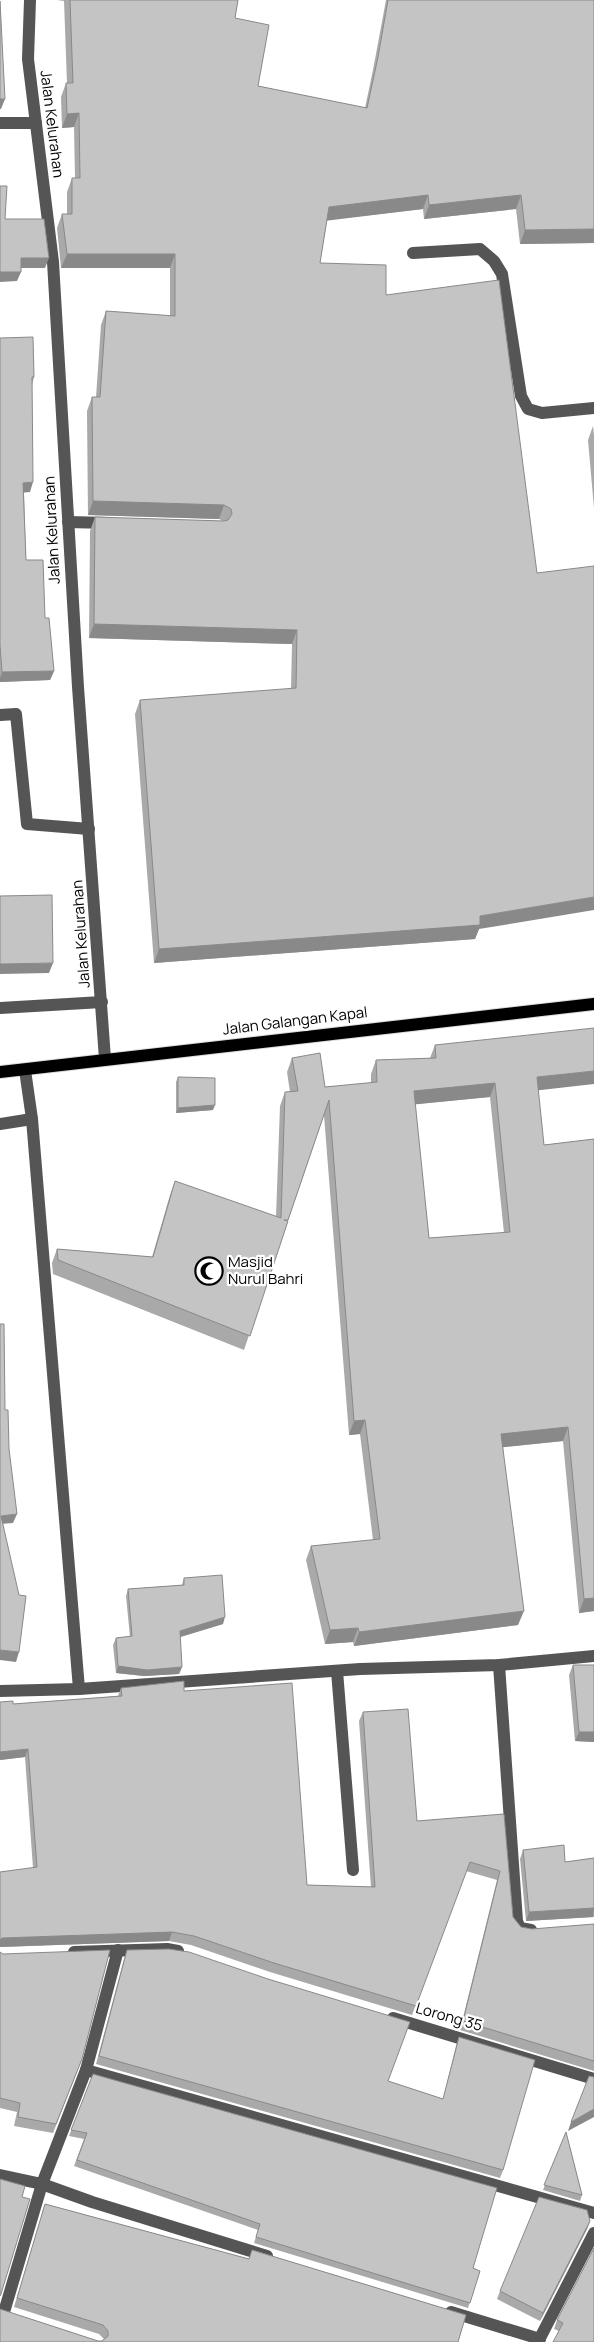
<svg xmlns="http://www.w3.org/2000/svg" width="594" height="2342" font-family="Manrope,sans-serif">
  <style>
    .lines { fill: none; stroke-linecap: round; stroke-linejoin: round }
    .major-casing { stroke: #dbdbdb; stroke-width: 14 }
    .minor { stroke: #555; stroke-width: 12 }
    .major { stroke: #000; stroke-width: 12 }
    .wall { fill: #a9a9a9; fill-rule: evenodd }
    .shaded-wall { fill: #898989 }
    .building { fill: #c4c4c4; stroke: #898989; fill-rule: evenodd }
    .labels { text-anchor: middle; stroke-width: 4.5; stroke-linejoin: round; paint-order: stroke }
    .street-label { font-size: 15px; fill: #000; stroke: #fff }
    .poi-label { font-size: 15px; fill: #000; stroke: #fff; text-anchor: start }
  </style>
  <rect width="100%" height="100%" fill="#fff"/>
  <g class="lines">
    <g class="major-casing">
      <polyline id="major" points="0,1072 594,1004"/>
    </g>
    <g class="minor">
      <polyline points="30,0 28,59 53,262 78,687 105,1059"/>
      <polyline points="0,123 36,123"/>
      <polyline points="413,253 480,249 494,261 502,274 521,396 528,409 542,413 594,408"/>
      <polyline points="68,522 108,523"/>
      <polyline points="0,715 16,714 27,824 89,829"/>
      <polyline points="0,1008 102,1002"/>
      <polyline points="25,1070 32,1119 79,1689"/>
      <polyline points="0,1124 32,1119"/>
      <polyline points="499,1665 517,1921 520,1928 531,1930"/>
      <polyline points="337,1671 353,1870"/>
      <polyline points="0,1691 79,1689 360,1669 499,1665 594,1656"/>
      <polyline points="74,1952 167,1949 178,1951"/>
      <polyline points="393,2018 594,2079"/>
      <polyline points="86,2070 594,2213"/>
      <polyline points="0,2175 42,2184 92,2202 267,2256"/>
      <polyline points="4,2312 42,2184 86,2070 118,1950"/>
      <polyline points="451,2312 540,2339"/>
      <polyline points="538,2342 594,2233"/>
    </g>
    <use href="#major" class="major"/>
  </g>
  <g class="wall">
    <polygon points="57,0 238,0 235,18 258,86 365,108 373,70 386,0 594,0 594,243 520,244 516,209 424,219 423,209 327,220 320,263 386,295 479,929 475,939 154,963 135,714 140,700 291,689 292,644 89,638 90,531 95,517 223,521 219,519 88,515 87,411 92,397 96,397 101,325 106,311 170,316 170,268 61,268 57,228 62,214 67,214 67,192 72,178 75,178 74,127 62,128 61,97 66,83 67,83 64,1"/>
    <polygon points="0,338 34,377 32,385 30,492 24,492 26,560 45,618 54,671 50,680 0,682"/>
    <polygon points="593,426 594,435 594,508 588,440"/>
    <path d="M 435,1045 L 538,1091 L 544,1145 L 594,1139 L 594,1611 L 579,1613 L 563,1441 L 503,1447 L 518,1625 L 354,1646 L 353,1642 L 325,1644 L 306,1560 L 311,1546 L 373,1540 L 360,1434 L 349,1435 L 324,1115 L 244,1350 L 53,1274 L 52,1263 L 57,1249 L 152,1257 L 170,1195 L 175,1181 L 276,1217 L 280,1106 L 285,1092 L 290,1092 L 287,1072 L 292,1058 L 325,1087 L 371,1083 L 371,1074 L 376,1060 L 430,1058 ZM 490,1097 L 504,1233 L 429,1238 L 415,1104 Z"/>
    <polygon points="178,1077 213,1110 176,1113 176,1082"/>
    <polygon points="184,1578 223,1624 180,1637 182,1667 179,1674 144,1676 116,1673 113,1645 116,1638 130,1637 126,1596 128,1589 182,1585"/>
    <polygon points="573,1665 594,1665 594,1742 575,1741 569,1675"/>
    <polygon points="121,1688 184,1691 307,1885 371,1887 359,1721 363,1712 417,1821 504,1814 513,1917 521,1927 532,1929 594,1924 594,2071 460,2030 497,1880 466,1871 412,2015 270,1972 191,1945 169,1941 0,1947 0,1872 33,1868 25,1757 0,1760 0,1702 13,1704 118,1696"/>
    <polygon points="523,1850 565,1862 594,1858 594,1917 526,1921 520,1859"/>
    <polygon points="127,1950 388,2081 443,2099 456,2046 459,2037 503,2170 500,2178 96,2064 124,1959"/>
    <polygon points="0,1952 82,2059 53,2133 14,2126 17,2112 0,2108"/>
    <polygon points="93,2074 473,2268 480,2271 468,2308 254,2243 258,2230 74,2166 84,2139 69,2136"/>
    <polygon points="566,2132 582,2195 580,2201 543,2190"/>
    <polygon points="45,2204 249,2259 252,2250 466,2315 458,2342 0,2342 0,2309 98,2341 102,2341 104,2339 99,2334 14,2307"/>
    <polygon points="590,2221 587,2229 540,2321 497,2299 500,2291"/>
    <polygon points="594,2248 594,2342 559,2331 554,2329 557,2320"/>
  </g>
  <g class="shaded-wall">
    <polygon points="0,99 5,99 1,109 0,109"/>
    <polygon points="79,113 74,127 62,128 67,114"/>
    <polygon points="428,195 423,209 324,221 329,207"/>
    <polygon points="521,195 516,209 424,219 429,205"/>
    <polygon points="594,229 594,243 520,244 525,230"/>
    <polygon points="67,254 175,254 170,268 61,268"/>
    <polygon points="21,258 49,258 45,268 17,268"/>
    <polygon points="0,272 21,272 17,281 0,282"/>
    <polygon points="33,482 30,492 20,493 23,483"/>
    <polygon points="93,501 224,505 219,519 88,515"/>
    <polygon points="94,624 297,630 292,644 89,638"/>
    <polygon points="54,671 50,680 0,682 0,678 2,672"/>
    <polygon points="594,897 594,910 479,929 475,939 154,963 159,949 480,916"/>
    <polygon points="53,963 49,973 0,974 0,964"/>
    <polygon points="594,1071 594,1084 532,1091 537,1077"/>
    <polygon points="495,1083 490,1097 409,1105 414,1091"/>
    <polygon points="215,1105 213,1110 176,1113 178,1108"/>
    <polygon points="365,1420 360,1434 349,1435 354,1421"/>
    <polygon points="568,1427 563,1441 496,1448 501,1434"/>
    <polygon points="17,1514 13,1523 0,1524 1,1516"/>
    <polygon points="594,1598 594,1611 579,1613 584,1599"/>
    <polygon points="524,1611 518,1625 354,1646 359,1632"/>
    <polygon points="225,1617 223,1624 177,1638 180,1631"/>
    <polygon points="358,1628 353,1642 325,1644 330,1630"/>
    <polygon points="0,1650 19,1652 16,1662 0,1660"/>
    <polygon points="118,1666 182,1667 179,1674 144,1676 116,1673"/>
    <polygon points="579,1732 594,1732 594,1742 575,1741"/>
    <polygon points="28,1749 25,1757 0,1760 0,1752"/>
    <polygon points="594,1908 593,1917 526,1921 529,1912"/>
    <polygon points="172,1932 169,1941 0,1947 0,1940 2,1938"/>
    <polygon points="594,2109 594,2117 568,2131 571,2122"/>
    <polygon points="590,2221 587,2229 540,2321 543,2313"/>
  </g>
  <g class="building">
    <polygon points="70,0 238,0 235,18 269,25 258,86 367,108 378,57 388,0 594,0 594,229 525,230 521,195 429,205 428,195 329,207 320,263 386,265 386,295 499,280 537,573 594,566 594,897 480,916 480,925 159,949 140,700 296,688 297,630 94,624 95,517 224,521 228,520 232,514 231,509 224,505 93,501 92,397 100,397 106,311 175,316 175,254 67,254 62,214 72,214 72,178 80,178 79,113 67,114 66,83 73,83"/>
    <polygon points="0,1 5,99 0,99"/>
    <polygon points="0,186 7,186 5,219 44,219 49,258 21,258 21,272 0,272"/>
    <polygon points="33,337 34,377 32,377 33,482 23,483 26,560 43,560 45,618 49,618 54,671 2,672 0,645 0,338"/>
    <polygon points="52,895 53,963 0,964 0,896"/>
    <path d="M 594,1028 L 594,1071 L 537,1077 L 544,1145 L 594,1139 L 594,1598 L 584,1599 L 568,1427 L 501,1434 L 524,1611 L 359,1632 L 358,1628 L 330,1630 L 311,1546 L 380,1539 L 365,1420 L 354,1421 L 329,1100 L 288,1220 L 284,1220 L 288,1221 L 250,1336 L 58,1260 L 57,1249 L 153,1257 L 175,1181 L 281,1218 L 285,1092 L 298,1091 L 292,1058 L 320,1053 L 325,1087 L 377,1082 L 376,1060 L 436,1058 L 435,1045 ZM 495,1083 L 510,1232 L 429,1238 L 414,1091 Z"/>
    <polygon points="178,1077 215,1078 215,1105 178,1108"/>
    <polygon points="0,1324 4,1324 5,1410 8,1410 9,1449 17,1514 1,1516 19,1595 26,1596 19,1652 0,1650"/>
    <polygon points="222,1575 225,1617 180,1631 182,1667 147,1670 118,1666 116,1638 132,1636 128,1589 184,1585 184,1578"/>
    <polygon points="573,1665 594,1665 594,1732 579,1732"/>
    <polygon points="184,1681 184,1691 292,1683 307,1885 375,1887 363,1712 408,1709 417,1821 504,1814 513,1917 521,1927 532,1929 594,1924 594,2061 463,2021 500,1871 470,1862 416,2006 274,1963 194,1936 172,1932 2,1938 0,1940 0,1872 37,1867 28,1749 0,1752 0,1702 13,1701 13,1704 122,1696 121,1688"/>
    <polygon points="564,1845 565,1862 594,1858 594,1908 529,1912 523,1850"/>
    <polygon points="169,1949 189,1952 268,1979 410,2022 388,2081 443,2099 459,2037 535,2060 503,2170 99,2056 127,1950"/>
    <polygon points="110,1950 82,2059 56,2124 18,2117 20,2103 0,2098 0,1952 3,1954"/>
    <polygon points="93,2074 497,2188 473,2268 480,2271 470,2303 256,2237 260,2224 77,2160 87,2133 71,2130"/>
    <polygon points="589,2076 594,2077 594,2109 571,2122"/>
    <polygon points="566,2132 582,2195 544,2185"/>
    <polygon points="0,2179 25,2186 22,2197 30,2199 1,2294 0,2296"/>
    <polygon points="539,2197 587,2210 590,2221 543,2313 500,2291"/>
    <polygon points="45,2204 249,2259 252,2250 466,2315 458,2342 0,2342 0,2309 98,2341 102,2341 108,2336 108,2331 103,2325 17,2298"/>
    <polygon points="594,2248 594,2342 553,2342 563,2323 557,2320"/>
  </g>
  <defs>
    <g id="mosque-ring" transform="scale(1.4375)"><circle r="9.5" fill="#fff" stroke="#000" stroke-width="1.5"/><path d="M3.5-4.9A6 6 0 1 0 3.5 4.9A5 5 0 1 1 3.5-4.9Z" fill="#000"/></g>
  </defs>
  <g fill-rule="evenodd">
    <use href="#mosque-ring" x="209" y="1271"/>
  </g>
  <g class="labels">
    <g class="street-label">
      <text transform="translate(52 124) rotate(83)" y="5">Jalan Kelurahan</text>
      <text transform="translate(52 530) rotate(-93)" y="5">Jalan Kelurahan</text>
      <text transform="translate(81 934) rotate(-94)" y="5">Jalan Kelurahan</text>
      <text transform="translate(295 1021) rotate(-7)" y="5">Jalan Galangan Kapal</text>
      <text transform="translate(449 2017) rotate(16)" y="5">Lorong 35</text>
    </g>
    <g class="poi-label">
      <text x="228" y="1267">Masjid<tspan x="228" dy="17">Nurul Bahri</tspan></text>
    </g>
  </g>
</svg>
